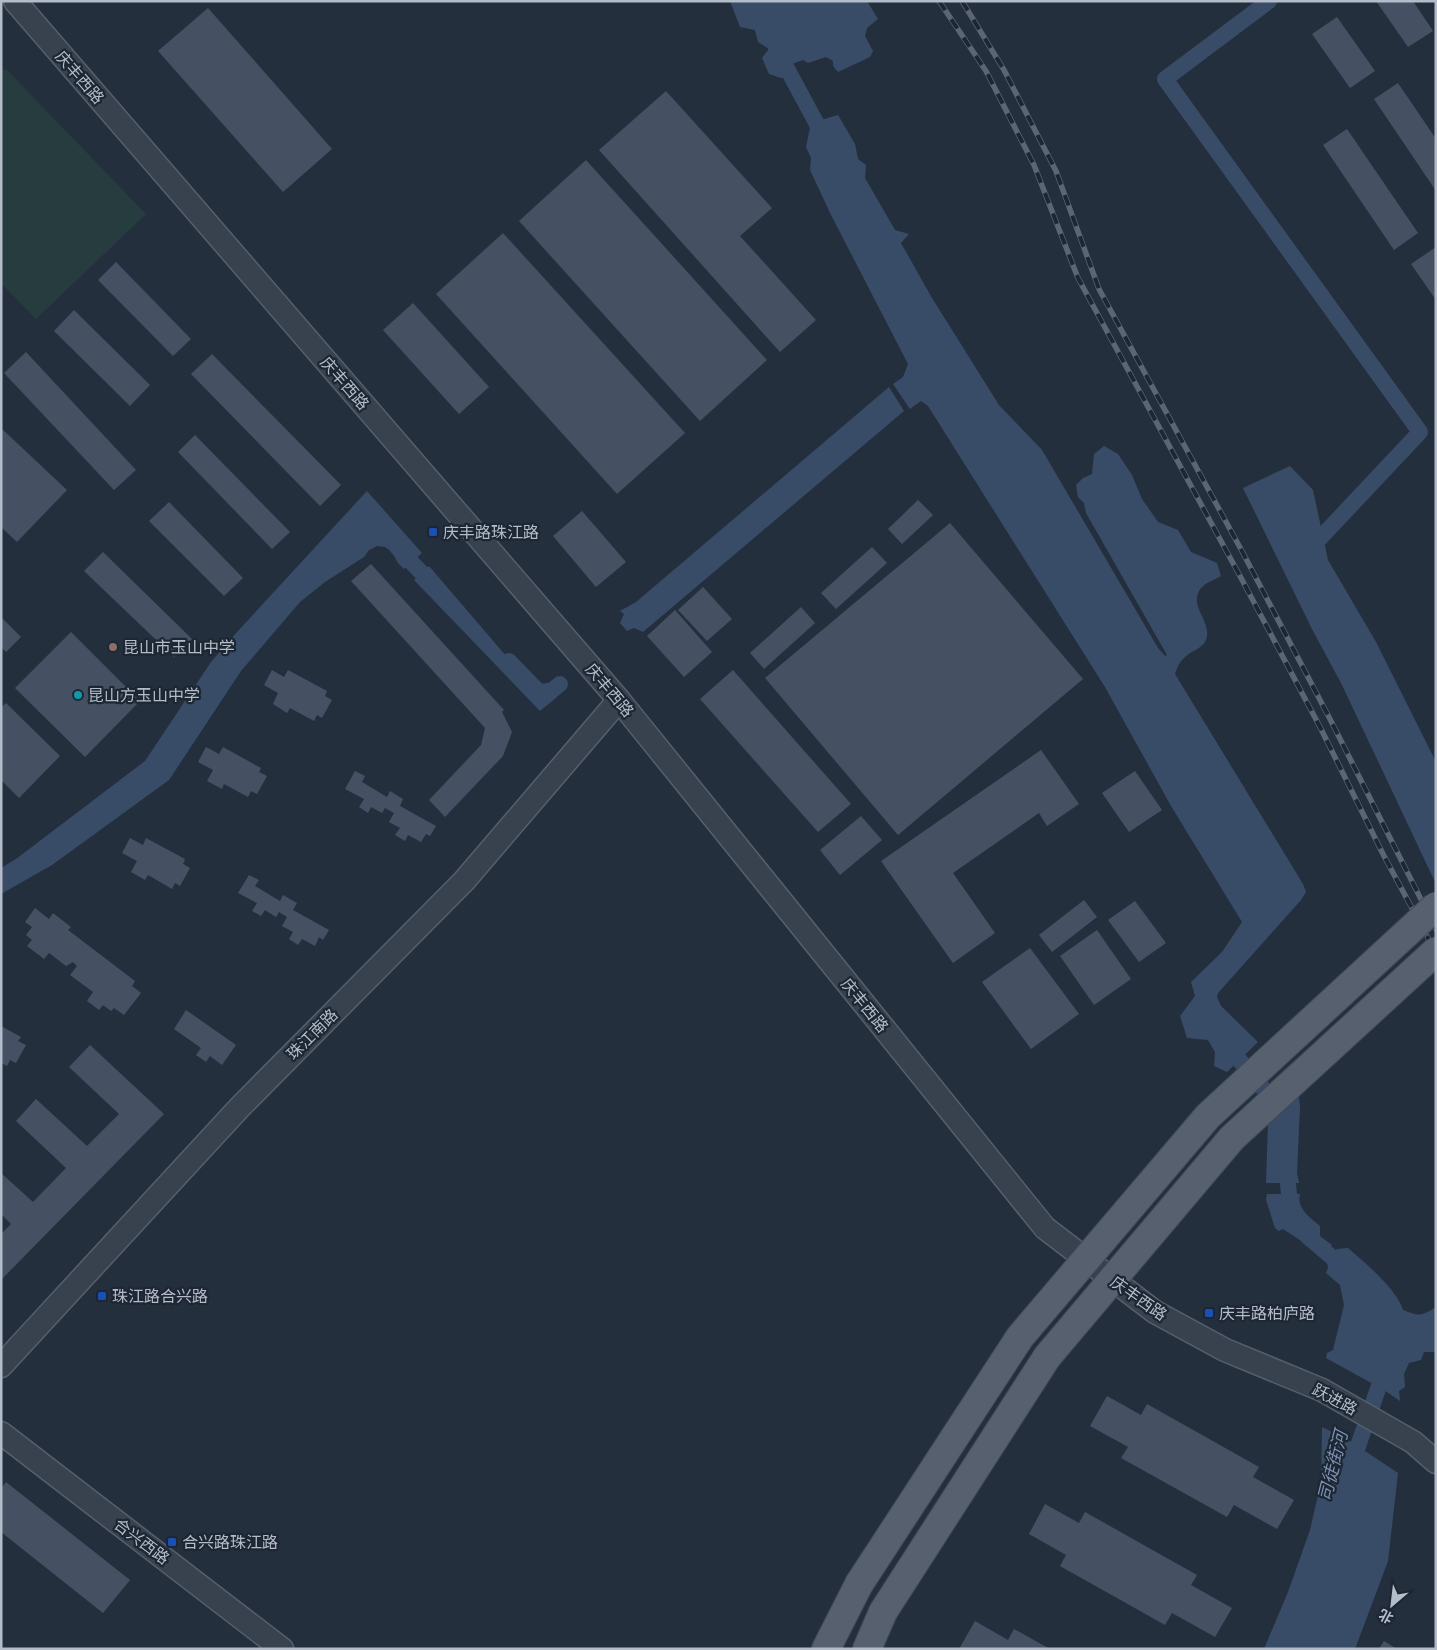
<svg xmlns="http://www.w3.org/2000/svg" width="1437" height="1650" font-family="Cabin,'Noto Sans SC',sans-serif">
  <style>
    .green { fill: #263c3f }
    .water { fill: #394c67 }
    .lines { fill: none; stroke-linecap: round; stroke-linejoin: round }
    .canal { stroke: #394c67; stroke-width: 16 }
    .building { fill: #455162 }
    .minor-casing { stroke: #565f6c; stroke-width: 25 }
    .major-casing { stroke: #414a57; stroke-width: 30 }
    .minor { stroke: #38414e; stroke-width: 22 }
    .major { stroke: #56606e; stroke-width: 28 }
    .rail-casing { stroke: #5a6575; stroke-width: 5.5 }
    .rail { stroke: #1d2633; stroke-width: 4; stroke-dasharray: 11; stroke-linecap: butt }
    .major-bridge-casing { stroke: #414a57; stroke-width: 30; stroke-linecap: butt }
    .major-bridge { stroke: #56606e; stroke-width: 28 }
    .transit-dot { fill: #1a4fb4; stroke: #1d2633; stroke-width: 2 }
    .education-dot { fill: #8d6e63; stroke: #1d2633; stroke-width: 2 }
    .culture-dot { fill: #0f9aa8; stroke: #1d2633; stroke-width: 2 }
    .labels { text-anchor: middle; stroke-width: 4.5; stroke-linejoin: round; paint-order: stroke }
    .street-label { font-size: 16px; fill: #b4bcc9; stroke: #1d2633 }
    .poi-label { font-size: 16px; fill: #b4bcc9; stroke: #1d2633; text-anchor: start }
    .water-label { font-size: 18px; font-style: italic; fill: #7c92b1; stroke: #1d2633 }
  </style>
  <rect width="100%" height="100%" fill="#242f3e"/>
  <polygon class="green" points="1,69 7,70 146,214 36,319 1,283"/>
  <g class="water">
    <polygon points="730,1 867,1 878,19 867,28 865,36 873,51 870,57 838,72 833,66 833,61 826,57 808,63 803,60 786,66 791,76 781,78 769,74 762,58 769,49 758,42 755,30 740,27"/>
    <path d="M 838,115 L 855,144 L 858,159 L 866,165 L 865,178 L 895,230 L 909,234 L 901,243 L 932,298 L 999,405 L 1042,450 L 1158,648 L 1165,656 L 1167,655 L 1086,513 L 1084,503 L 1078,497 L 1076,485 L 1083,478 L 1092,474 L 1094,454 L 1104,446 L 1118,454 L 1132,475 L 1142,499 L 1158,522 L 1178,530 L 1191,552 L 1217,563 L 1221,576 C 1216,579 1205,583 1201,588 C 1187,606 1213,621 1206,640 C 1202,649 1191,651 1185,657 C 1179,662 1177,668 1175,674 L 1303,884 L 1306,892 L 1301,900 L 1218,993 L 1217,997 L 1221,1006 L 1258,1042 L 1227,1072 L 1214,1066 L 1215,1052 L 1208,1040 L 1187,1038 L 1180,1016 L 1195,996 L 1191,982 L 1222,952 L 1242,922 L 1171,806 L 1105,687 L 928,406 L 921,401 L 910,409 L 893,384 L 903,377 L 908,364 L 831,215 L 810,170 L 811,158 L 806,147 L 811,123 Z"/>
    <polygon points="889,387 904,411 643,632 634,628 627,631 620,623 624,614 620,611 636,602"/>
    <polygon points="1290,466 1313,490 1328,560 1376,642 1436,762 1436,884 1342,685 1312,629 1243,488"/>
    <polygon points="367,491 422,553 404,569 398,563 392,552 385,547 377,546 369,550 364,557 325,582 300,602 241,671 169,780 52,865 1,894 1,868 16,859 145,761 211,662 237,632"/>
    <polygon points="429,566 531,685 548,683 557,697 540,711 414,580"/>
    <polygon points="1298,1088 1300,1107 1297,1173 1299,1183 1266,1183 1268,1123 1266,1118"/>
    <path d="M 1267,1194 L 1300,1194 C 1296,1208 1310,1218 1320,1226 L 1320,1236 L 1332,1245 L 1323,1255 L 1283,1229 L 1279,1231 L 1275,1228 L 1266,1200 Z"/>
    <path d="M 1348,1248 C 1365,1263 1396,1288 1403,1310 C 1419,1316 1420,1317 1436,1307 L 1436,1352 L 1424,1352 L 1421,1360 L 1409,1363 L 1404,1374 L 1405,1387 L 1399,1391 L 1400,1401 L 1384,1390 L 1326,1358 L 1327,1353 L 1333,1350 L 1344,1305 L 1340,1285 L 1326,1273 L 1328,1268 L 1327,1260 L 1337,1249 Z"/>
    <polygon points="1322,1427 1347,1439 1398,1473 1388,1561 1355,1649 1264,1649 1288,1592 1310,1530 1321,1482"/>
  </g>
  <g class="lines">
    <g class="canal">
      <polyline points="1269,1 1165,79 1420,432 1309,550"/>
      <polyline points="776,48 826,141"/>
      <polyline points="397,547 437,589"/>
      <polyline points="509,661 544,697 560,684"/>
      <polyline points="1226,1044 1278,1106"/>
      <polyline points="1286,1163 1291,1215"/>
      <polyline points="1308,1237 1347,1270"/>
      <polyline points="1351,1466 1386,1366"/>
    </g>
  </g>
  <g class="building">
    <polygon points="1376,1 1413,1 1433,31 1408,47"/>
    <polygon points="208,8 332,149 283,192 158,51"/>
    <polygon points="1337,17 1375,71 1350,88 1312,34"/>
    <polygon points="1398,83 1436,139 1436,191 1374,99"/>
    <polygon points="666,91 772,208 740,236 816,320 780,352 599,150"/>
    <polygon points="1347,129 1418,233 1394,250 1323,145"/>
    <polygon points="586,160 767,360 700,421 519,221"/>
    <polygon points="503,233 685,433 617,494 436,294"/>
    <polygon points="1436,247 1436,300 1411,264"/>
    <polygon points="116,262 191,339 173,356 98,280"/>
    <polygon points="413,303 489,387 459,414 383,330"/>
    <polygon points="74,310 150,385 130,406 54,331"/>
    <polygon points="26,352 136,470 114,490 4,373"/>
    <polygon points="212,354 341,485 320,506 191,374"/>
    <polygon points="1,428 67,490 17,542 1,527"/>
    <polygon points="195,435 290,532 272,549 178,452"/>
    <polygon points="918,500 933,515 902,544 888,529"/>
    <polygon points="169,502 243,578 224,596 149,521"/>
    <polygon points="582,511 626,562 596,587 553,536"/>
    <polygon points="950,523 1083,679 898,835 765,678"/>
    <polygon points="872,547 887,563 836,609 821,593"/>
    <polygon points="103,552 192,639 174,657 84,571"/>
    <polygon points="371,564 504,710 502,712 512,732 503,756 445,817 429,800 481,745 485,728 351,581"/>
    <polygon points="703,587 732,619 707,641 678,610"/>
    <polygon points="801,607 815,623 764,669 750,653"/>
    <polygon points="675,610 712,652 684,677 647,636"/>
    <polygon points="1,617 21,637 6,652 1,647"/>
    <polygon points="71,632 140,701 85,757 15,688"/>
    <polygon points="272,670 284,677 288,670 327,691 325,696 332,700 322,718 317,715 314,721 290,708 287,713 273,704 278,693 264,685"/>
    <polygon points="733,670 851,804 818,832 700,699"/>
    <polygon points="6,703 60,756 19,798 1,780 1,708"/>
    <polygon points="206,747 219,754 223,747 261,768 259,772 267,776 257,794 251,791 248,797 224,784 222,789 207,781 213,770 198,762"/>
    <polygon points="1041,750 1079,804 1047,826 1039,813 953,873 995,933 953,963 881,861"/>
    <polygon points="355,771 365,776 362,782 387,797 390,791 403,799 400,806 436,826 430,836 426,834 421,842 408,835 405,841 395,835 400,828 389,822 394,813 385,808 382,813 371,807 368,813 359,807 364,799 345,789"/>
    <polygon points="1135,771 1162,810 1129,832 1102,793"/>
    <polygon points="861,816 882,840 840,875 820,850"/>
    <polygon points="130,838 143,845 146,838 185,859 183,864 190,868 180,886 175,883 172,889 148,875 145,880 131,872 137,861 122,853"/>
    <polygon points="249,875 259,880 255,886 280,901 283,895 297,903 293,910 329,930 323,940 319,937 315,946 302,939 298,945 289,939 293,932 282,926 287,917 279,912 276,917 265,910 261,916 252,911 257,903 238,893"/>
    <polygon points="1084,900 1097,917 1052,952 1039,935"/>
    <polygon points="1135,901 1166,943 1139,962 1108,920"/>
    <polygon points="35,908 49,919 53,913 71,927 68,930 135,981 132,986 141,993 124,1015 114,1008 111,1011 103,1005 99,1010 87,1001 93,992 70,975 77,966 73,962 66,966 49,953 44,959 27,946 32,940 26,935 32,927 25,922"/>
    <polygon points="1097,930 1131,979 1094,1005 1060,956"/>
    <polygon points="1030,948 1079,1014 1031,1049 982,982"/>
    <polygon points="186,1010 236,1045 222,1065 210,1056 206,1062 196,1055 201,1048 174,1029"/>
    <polygon points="1,1026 21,1037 18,1041 26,1045 16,1063 10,1060 7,1066 1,1063"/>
    <polygon points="90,1045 164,1114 1,1280 1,1234 11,1224 1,1214 1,1173 33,1202 66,1168 16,1121 36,1099 87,1146 119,1114 69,1067"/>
    <polygon points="1107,1396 1141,1415 1147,1404 1259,1467 1253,1477 1294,1500 1277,1529 1234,1505 1227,1517 1121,1458 1128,1447 1090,1426"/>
    <polygon points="6,1482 130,1580 103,1613 1,1532 1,1488"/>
    <polygon points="1045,1504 1079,1523 1085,1512 1197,1575 1191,1585 1232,1608 1215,1637 1172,1613 1165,1625 1060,1566 1066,1555 1029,1534"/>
    <polygon points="975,1621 1008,1640 1014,1629 1050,1649 959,1649"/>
    <polygon points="1384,1641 1397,1649 1379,1649"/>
  </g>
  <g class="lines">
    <g class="minor-casing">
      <g id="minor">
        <polyline points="15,1 619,700 1045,1228 1155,1312 1225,1350 1322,1390 1413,1442 1436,1462"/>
        <polyline points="1,1366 240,1107 464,881 619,700"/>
        <polyline points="1,1433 282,1649"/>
      </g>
    </g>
    <g class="major-casing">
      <g id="major">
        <polyline points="826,1649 859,1584"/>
        <polyline points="867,1649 883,1612"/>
      </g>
    </g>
    <use href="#minor" class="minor"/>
    <use href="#major" class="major"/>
    <g class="rail-casing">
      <g id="rail">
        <polyline points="939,1 986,71 1034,165 1078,278 1240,576 1320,727 1384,856 1436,953"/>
        <polyline points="962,1 1004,70 1056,171 1099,289 1243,553 1331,721 1436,929"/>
      </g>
    </g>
    <use href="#rail" class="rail"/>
    <g class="major-bridge-casing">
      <g id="major-bridge">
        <polyline points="859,1584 1020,1337 1208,1116 1436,906"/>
        <polyline points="883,1612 1047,1357 1232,1138 1436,951"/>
      </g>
    </g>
    <use href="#major-bridge" class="major-bridge"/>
  </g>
  <g class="transit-dot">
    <rect x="428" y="527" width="10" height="10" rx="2.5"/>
    <rect x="97" y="1291" width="10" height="10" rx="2.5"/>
    <rect x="1204" y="1308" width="10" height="10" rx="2.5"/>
    <rect x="167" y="1537" width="10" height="10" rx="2.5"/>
  </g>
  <circle class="education-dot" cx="113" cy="647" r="5"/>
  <circle class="culture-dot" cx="78" cy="695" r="5"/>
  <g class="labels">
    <g class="street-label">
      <text transform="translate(80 77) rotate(49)" y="6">庆丰西路</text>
      <text transform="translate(345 383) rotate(49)" y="6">庆丰西路</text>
      <text transform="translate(610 690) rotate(50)" y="6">庆丰西路</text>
      <text transform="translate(865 1005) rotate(51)" y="6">庆丰西路</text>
      <text transform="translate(312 1034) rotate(-45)" y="6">珠江南路</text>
      <text transform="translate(1139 1298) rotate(35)" y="6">庆丰西路</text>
      <text transform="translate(1335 1399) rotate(28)" y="6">跃进路</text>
      <text transform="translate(142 1541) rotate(37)" y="6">合兴西路</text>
    </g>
    <g class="poi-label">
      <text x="443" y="538">庆丰路珠江路</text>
      <text x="123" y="653">昆山市玉山中学</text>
      <text x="88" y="701">昆山方玉山中学</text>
      <text x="112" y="1302">珠江路合兴路</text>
      <text x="1219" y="1319">庆丰路柏庐路</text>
      <text x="182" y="1548">合兴路珠江路</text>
    </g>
    <g class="water-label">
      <text transform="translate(1333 1466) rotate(-76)" y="6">司徒街河</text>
    </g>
  </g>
  <rect width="1437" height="1650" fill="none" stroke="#b4bcc9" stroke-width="5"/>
  <g transform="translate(1392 1605) rotate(208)" stroke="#1d2633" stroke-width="4" paint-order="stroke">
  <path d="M0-4L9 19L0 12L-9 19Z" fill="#b4bcc9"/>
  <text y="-8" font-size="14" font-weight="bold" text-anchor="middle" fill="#b4bcc9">北</text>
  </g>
</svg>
